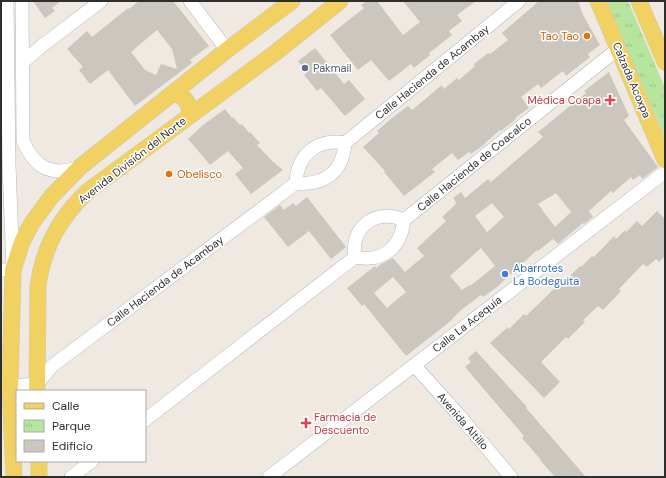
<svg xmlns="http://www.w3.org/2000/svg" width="666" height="478" font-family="'DM Sans',sans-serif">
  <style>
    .park { fill: url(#park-tufts) }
    .building { fill: #cbc7bf; fill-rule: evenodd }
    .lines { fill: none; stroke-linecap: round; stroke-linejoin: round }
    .minor-casing { stroke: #b4b7c1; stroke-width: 14 }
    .major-casing { stroke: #c9c9c9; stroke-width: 17 }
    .minor { stroke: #fff; stroke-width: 13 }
    .major { stroke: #f2d163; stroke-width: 16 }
    .food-dot { fill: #e8710a; stroke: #fff; stroke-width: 1.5 }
    .service-dot { fill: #5c6f8a; stroke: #fff; stroke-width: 1.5 }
    .health-dot { fill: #e0444e; stroke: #fff; stroke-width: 1.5 }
    .shop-dot { fill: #3f7fe0; stroke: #fff; stroke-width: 1.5 }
    .labels { text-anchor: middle; stroke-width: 3; stroke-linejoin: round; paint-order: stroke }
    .food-label { font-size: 11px; fill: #c56008; stroke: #fff; text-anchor: end }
    .service-label { font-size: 11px; fill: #4e5e75; stroke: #fff; text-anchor: start }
    .street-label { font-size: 11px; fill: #2e2e2e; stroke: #fff }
    .health-label { font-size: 11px; fill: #be3a42; stroke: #fff; text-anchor: end }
    .shop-label { font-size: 11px; fill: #366cbe; stroke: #fff; text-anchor: start }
  </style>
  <defs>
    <pattern id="park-tufts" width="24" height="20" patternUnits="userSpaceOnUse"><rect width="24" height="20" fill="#b6e59e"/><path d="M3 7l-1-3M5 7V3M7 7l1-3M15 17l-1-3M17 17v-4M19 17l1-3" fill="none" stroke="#9dc588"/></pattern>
  </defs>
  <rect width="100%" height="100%" fill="#efe9e1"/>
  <polygon class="park" points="606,1 628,1 665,88 665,137"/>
  <g class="building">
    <polygon points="33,1 61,1 52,8 55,11 45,18"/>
    <path d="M 139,1 L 173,1 L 209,46 L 190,60 L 192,63 L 135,106 L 108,70 L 90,84 L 79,70 L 83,67 L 67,49 L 87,31 L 92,37 L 128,8 L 129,9 ZM 157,30 L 172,49 L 177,69 L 161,64 L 156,75 L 145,70 L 131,52 Z"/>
    <polygon points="367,1 377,1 403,35 420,22 403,1 476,1 457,15 462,21 449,31 452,35 429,53 430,55 414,68 411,64 389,81 371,60 358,70 330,35 364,8 361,5"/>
    <polygon points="539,1 578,1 583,15 600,45 588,54 590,57 566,76 563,71 541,88 538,84 521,97 529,108 515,118 516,119 501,131 500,130 485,143 485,144 471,154 469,152 458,160 452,153 432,169 435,172 404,196 384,172 385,171 363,147 379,133 377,131 392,118 408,106 412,110 442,85 444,89 457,78 459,80 475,66 474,64 488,53 490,54 508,40 502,33"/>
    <polygon points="315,48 344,84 349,80 365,99 345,116 321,88 317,91 304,75 307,72 298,61"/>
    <path d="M 609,72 L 629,116 L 624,120 L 658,167 L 642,179 L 640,175 L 633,180 L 631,177 L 613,193 L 611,191 L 589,211 L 593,217 L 584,224 L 583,223 L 558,244 L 553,239 L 538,251 L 537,250 L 497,287 L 483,297 L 481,295 L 461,310 L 447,324 L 406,356 L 364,304 L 362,306 L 347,288 L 375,266 L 376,268 L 381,264 L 393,258 L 405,272 L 424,256 L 417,248 L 446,221 L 442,217 L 455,205 L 456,202 L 453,198 L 461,192 L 465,198 L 488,179 L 491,182 L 543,137 L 538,132 L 586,93 L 584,91 ZM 556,193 L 571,212 L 555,227 L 538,204 ZM 492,203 L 504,217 L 487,232 L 475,216 ZM 481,248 L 495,266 L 470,286 L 469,285 L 462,290 L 450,276 ZM 393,277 L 406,292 L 387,308 L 374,293 Z"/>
    <polygon points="225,109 232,118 233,117 240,125 242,124 249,133 250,132 260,143 257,145 272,161 283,170 251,194 235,174 243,168 228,151 210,165 188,139 203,125"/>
    <polygon points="307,197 346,247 331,259 309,231 288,247 264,217 280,205 284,210 293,203 296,206"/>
    <polygon points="657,211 665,219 665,256 659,262 656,259 647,267 643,264 619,289 621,291 603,310 598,306 583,320 585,322 568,339 566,337 541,362 560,382 544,398 490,343 508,327 509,329 524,314 526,316 556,287 557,289 580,266 581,267 592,256 594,257 614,236 616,239 625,230 626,232 637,221 642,226"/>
    <polygon points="476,351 527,407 526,408 586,477 555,477 540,460 541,460 522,438 524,436 465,367 471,362 468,358"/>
  </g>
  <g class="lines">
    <g class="minor-casing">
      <g id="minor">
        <path d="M 22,1 L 23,141 C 35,168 51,177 80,167"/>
        <polyline points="190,1 227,50"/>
        <polyline points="22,63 43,45 101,1"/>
        <path d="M 296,183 C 297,155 317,138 345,143"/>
        <path d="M 355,257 C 350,226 377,208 404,220"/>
        <polyline points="1,270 13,270 9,164 7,1"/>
        <polyline points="414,365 459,415 511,477"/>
        <path d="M 1,387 L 37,384 L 52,366 L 296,183 C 325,186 343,171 345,143 L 519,1"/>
        <path d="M 145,420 L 355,257 C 383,263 401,247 404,220 L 619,48"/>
        <polyline points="71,477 92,461"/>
        <polyline points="269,477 665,172"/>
      </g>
    </g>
    <g class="major-casing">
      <g id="major">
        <polyline points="598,1 665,160"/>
        <polyline points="639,1 665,62"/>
        <path d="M 173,94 C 185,95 191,104 189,116"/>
        <path d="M 37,391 L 38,286 C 43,248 59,218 88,191 L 275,53 L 340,1"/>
        <polyline points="39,461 39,477"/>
        <polyline points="14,477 10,387 13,270 22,242 32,223 51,197 80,167 227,50 292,1"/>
      </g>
    </g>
    <use href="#minor" class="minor"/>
    <use href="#major" class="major"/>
  </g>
  <g class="food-dot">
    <circle cx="587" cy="36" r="4"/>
    <circle cx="169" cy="174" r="4"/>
  </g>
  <circle class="service-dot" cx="305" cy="68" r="4"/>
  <g class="health-dot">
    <path d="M608 94h4v4h4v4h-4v4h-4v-4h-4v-4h4z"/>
    <path d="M304 417h4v4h4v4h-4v4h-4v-4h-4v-4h4z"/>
  </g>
  <circle class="shop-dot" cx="505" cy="274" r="4"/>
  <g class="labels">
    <g class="food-label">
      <text x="579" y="40">Tao Tao</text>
      <text x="177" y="178" text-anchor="start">Obelisco</text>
    </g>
    <g class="service-label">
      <text x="313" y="72">Pakmail</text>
    </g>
    <g class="street-label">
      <text transform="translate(432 72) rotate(-39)" y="4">Calle Hacienda de Acambay</text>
      <text transform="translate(632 80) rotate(67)" y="4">Calzada Acoxpa</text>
      <text transform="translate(132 160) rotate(-38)" y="4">Avenida División del Norte</text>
      <text transform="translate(474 164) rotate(-39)" y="4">Calle Hacienda de Coacalco</text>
      <text transform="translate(165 281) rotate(-37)" y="4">Calle Hacienda de Acambay</text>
      <text transform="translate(467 324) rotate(-38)" y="4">Calle La Acequia</text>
      <text transform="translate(463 421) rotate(49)" y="4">Avenida Altillo</text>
    </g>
    <g class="health-label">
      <text x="601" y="104">Médica Coapa</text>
      <text x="314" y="421" text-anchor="start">Farmacia de<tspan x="314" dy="13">Descuento</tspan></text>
    </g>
    <g class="shop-label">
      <text x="513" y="272">Abarrotes<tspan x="513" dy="13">La Bodeguita</tspan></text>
    </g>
  </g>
  <rect width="666" height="478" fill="none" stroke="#2e2e2e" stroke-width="4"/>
  <rect x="16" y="390" width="130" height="72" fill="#ffffff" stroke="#ababab"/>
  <rect x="24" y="403" width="20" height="6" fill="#f2d163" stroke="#ababab"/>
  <text x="52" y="410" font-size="12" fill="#2e2e2e">Calle</text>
  <rect x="24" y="420" width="20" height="12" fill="url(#park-tufts)" stroke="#ababab"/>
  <text x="52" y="430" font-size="12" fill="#2e2e2e">Parque</text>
  <rect x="24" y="440" width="20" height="12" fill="#cbc7bf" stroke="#ababab"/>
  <text x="52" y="450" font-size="12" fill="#2e2e2e">Edificio</text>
</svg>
